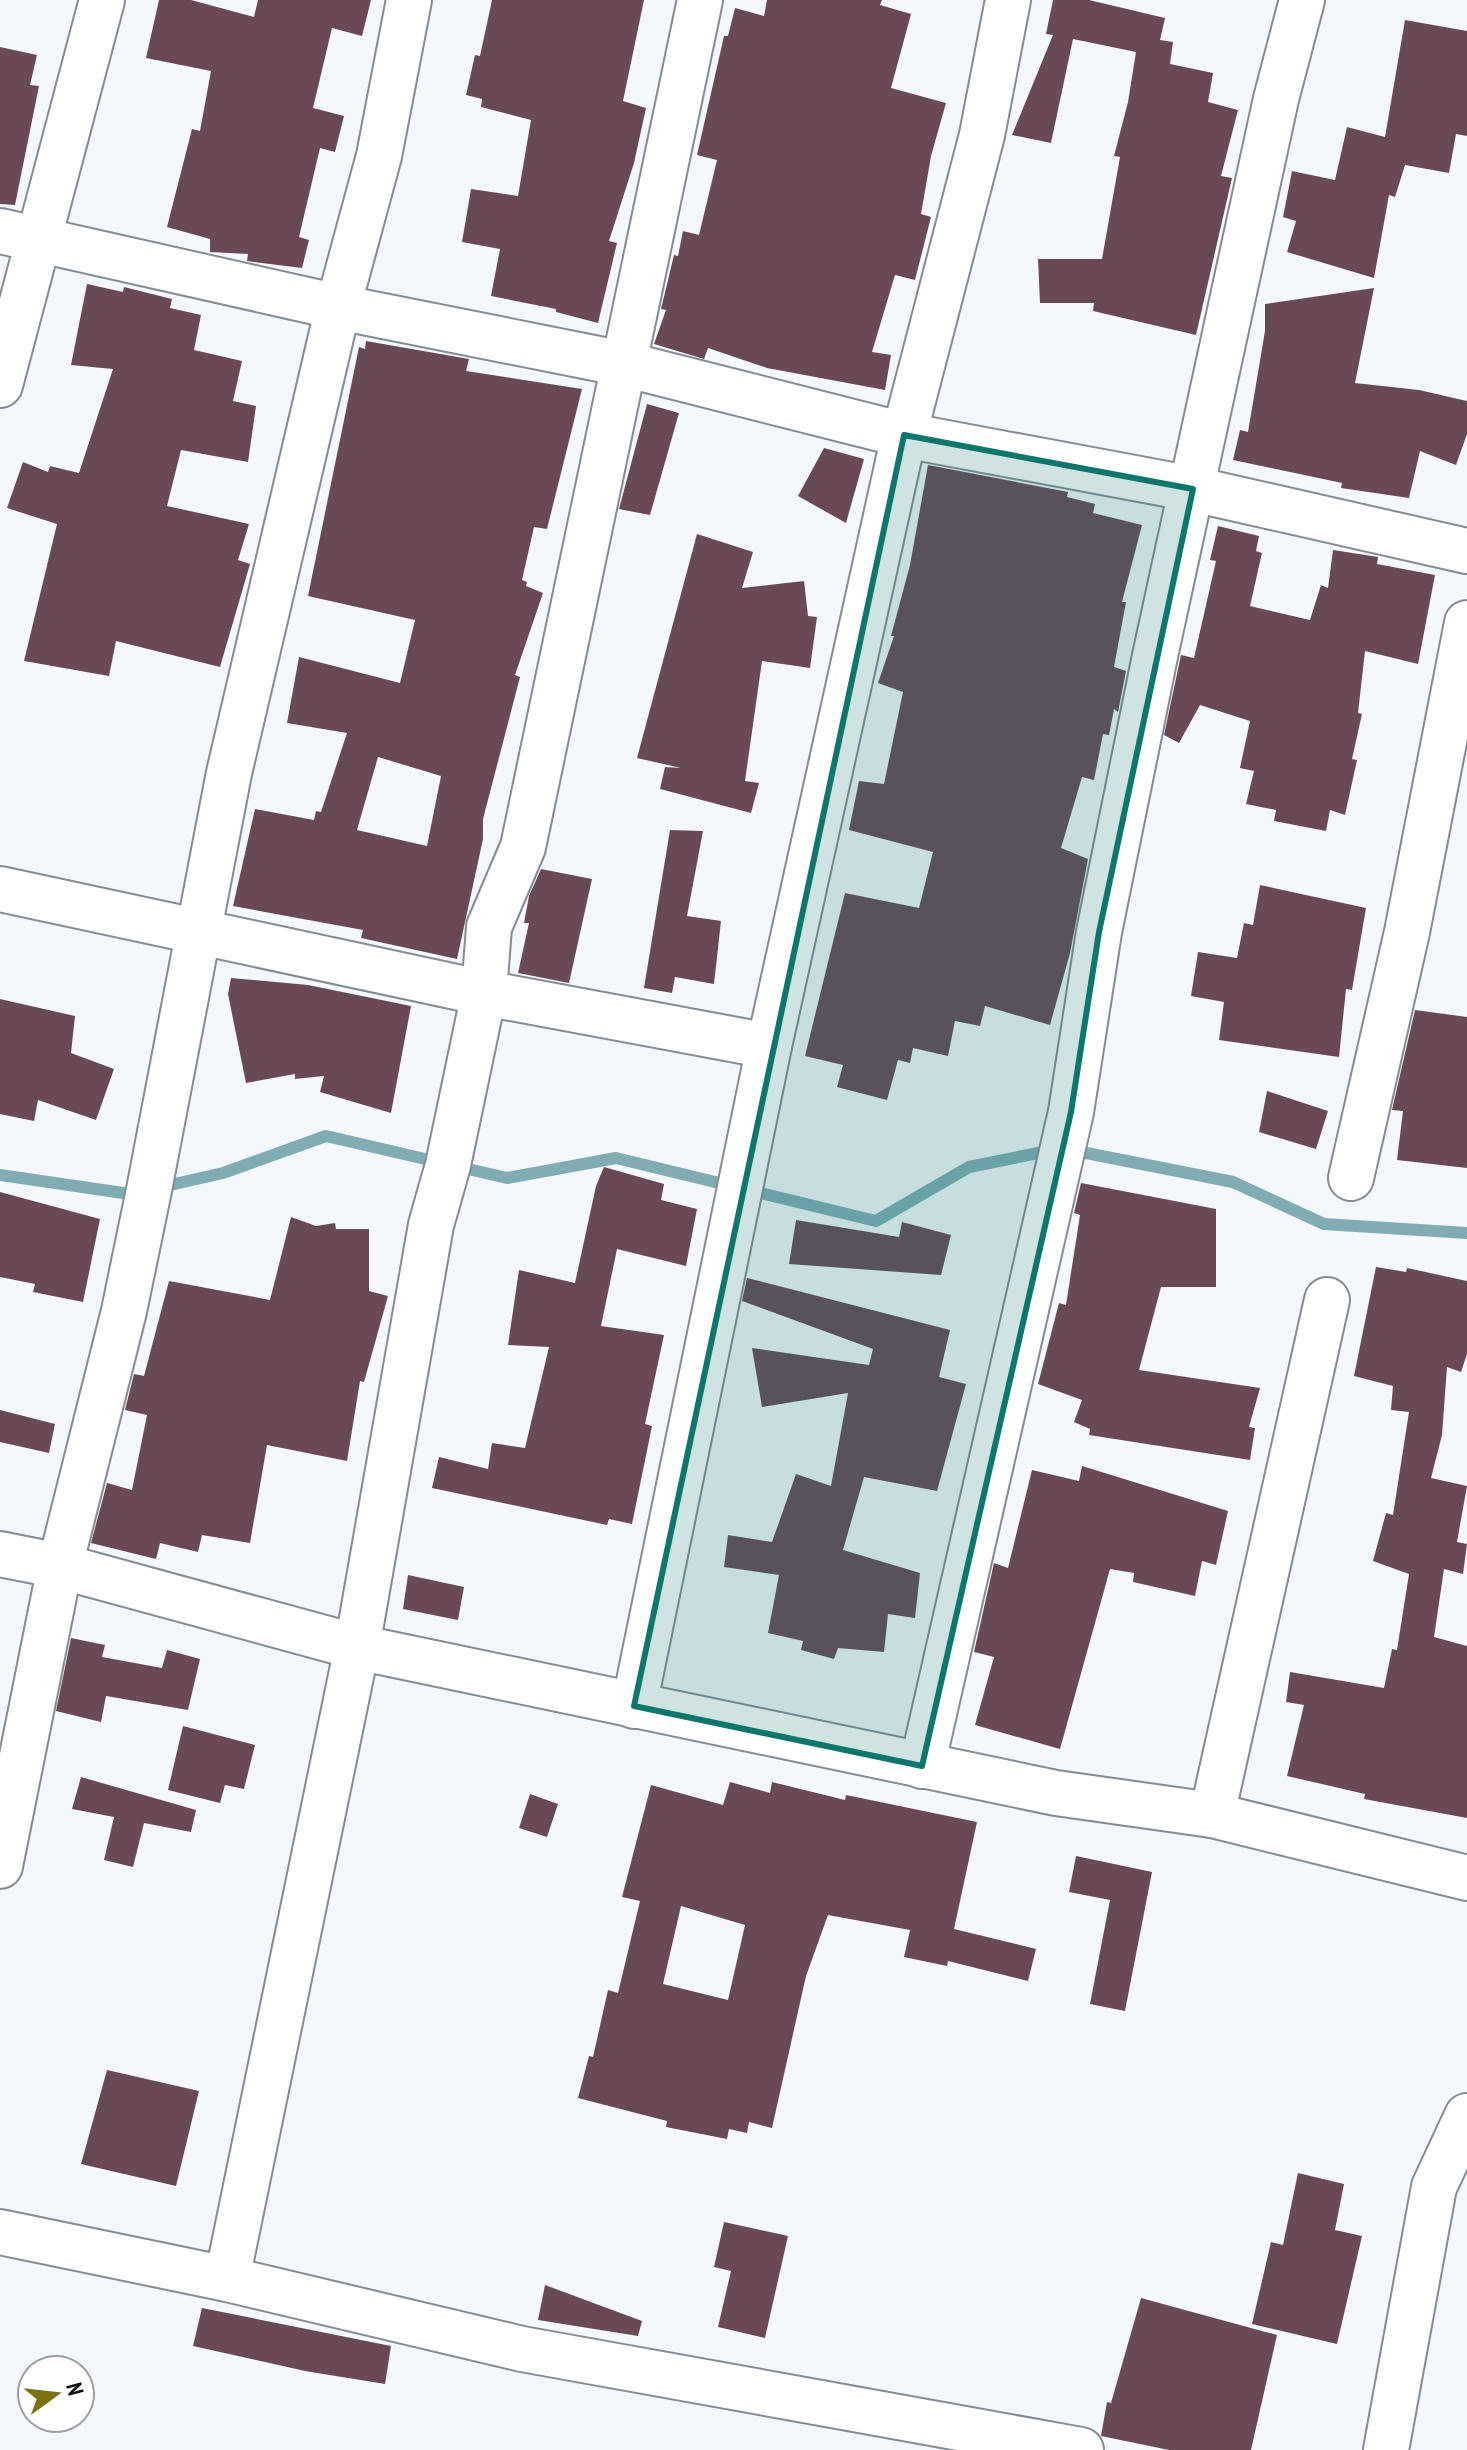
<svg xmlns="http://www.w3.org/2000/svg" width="1467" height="2450" font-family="'PT Sans Narrow',sans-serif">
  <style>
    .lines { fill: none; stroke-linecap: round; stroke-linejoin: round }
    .stream { stroke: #80acb4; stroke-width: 12 }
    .building { fill: #6a4957; fill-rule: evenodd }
    .minor-casing { stroke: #848b92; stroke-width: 48 }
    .minor { stroke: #fff; stroke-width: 44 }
    .marked { fill: #0f766e; fill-opacity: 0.2; stroke: #0f766e; stroke-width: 6; stroke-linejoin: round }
  </style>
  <rect width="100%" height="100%" fill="#f4f8fd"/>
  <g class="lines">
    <g class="stream">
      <polyline points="1071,1150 1233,1182 1324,1224 1467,1233"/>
      <polyline points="0,1175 130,1194 139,1192"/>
      <polyline points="157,1188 223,1173 326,1136 507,1178 616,1158 876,1221 969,1167 1053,1150"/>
    </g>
  </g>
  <g class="building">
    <polygon points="159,0 191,0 254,17 258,0 371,0 362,36 332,28 313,108 344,116 335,152 320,148 299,237 309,240 302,268 247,261 248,254 210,252 210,239 167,227 192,129 200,131 211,71 146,58"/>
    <polygon points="492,0 644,0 623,101 646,108 634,163 609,241 617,243 598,323 556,312 556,309 491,296 500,249 462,242 471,189 518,196 531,120 481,107 482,99 466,95 475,55 480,56"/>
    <polygon points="767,0 882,0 880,5 911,14 891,88 946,103 931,156 921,214 931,217 915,280 895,275 872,352 891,355 885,390 767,368 708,348 704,359 654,344 666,310 661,309 674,255 678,256 683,231 699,235 717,160 697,155 724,36 728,36 735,8 764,16"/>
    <polygon points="1053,0 1089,0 1165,18 1160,40 1173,42 1170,64 1213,73 1208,102 1238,110 1221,176 1232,178 1196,335 1093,311 1094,303 1040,303 1038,259 1102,259 1120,157 1114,156 1128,102 1136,52 1073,39 1051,143 1012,135 1053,35 1046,34"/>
    <polygon points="1405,20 1467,31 1467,136 1456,134 1449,173 1405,165 1395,197 1389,195 1374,278 1287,252 1296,221 1283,217 1292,171 1335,180 1347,127 1385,137"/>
    <polygon points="0,47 37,55 30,85 39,86 15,205 0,204"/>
    <polygon points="87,284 123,292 124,287 172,299 170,308 201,315 194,350 242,361 233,401 256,406 248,462 181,450 167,506 249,524 238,560 250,564 220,667 116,641 109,676 24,661 57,524 7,508 23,462 48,472 50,466 79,473 113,369 71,365"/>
    <polygon points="1374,288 1355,383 1419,390 1467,401 1467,434 1456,465 1420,451 1409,498 1341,488 1342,483 1233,460 1240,430 1248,432 1265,331 1265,304"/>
    <path d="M 366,341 L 469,359 L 466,371 L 582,389 L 547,529 L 534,527 L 522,580 L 527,582 L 526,586 L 543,593 L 515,675 L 520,677 L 483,819 L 483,839 L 457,959 L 361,938 L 363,930 L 233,906 L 255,809 L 314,820 L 316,811 L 321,812 L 347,733 L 287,723 L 299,657 L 400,683 L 415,620 L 308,596 L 359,347 L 365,349 ZM 378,757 L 441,776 L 427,846 L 357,830 Z"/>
    <polygon points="647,404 679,413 650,515 619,509"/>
    <polygon points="824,448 864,459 846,523 798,496"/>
    <polygon points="928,465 1068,492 1067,497 1095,504 1093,513 1142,525 1122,602 1126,602 1114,667 1126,671 1118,712 1114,709 1109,735 1103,734 1094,780 1082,777 1061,848 1088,859 1070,953 1050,1025 985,1006 980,1026 955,1021 948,1056 913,1048 910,1063 898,1060 887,1100 837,1087 843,1065 805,1056 845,893 919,908 933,852 849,830 859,781 884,784 903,692 878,683 894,636 891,636 910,565"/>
    <polygon points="1218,526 1259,536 1256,551 1262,553 1250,606 1310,620 1321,585 1328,588 1333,550 1378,557 1377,564 1435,575 1418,664 1365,651 1358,713 1362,714 1352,759 1357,760 1345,815 1330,810 1326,831 1274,821 1276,810 1246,804 1254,771 1240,768 1250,721 1200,705 1179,743 1164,735 1181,655 1194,658 1216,561 1210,560"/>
    <polygon points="697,534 753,552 742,588 804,581 808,616 817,617 810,668 762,661 745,781 759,783 751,813 660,789 665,767 681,768 637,758"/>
    <polygon points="670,830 703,831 687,916 721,921 714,984 675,977 672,993 644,988"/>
    <polygon points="541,869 592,879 569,983 518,973 529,923 524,923 529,896"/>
    <polygon points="1260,885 1366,908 1352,990 1346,989 1339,1057 1219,1040 1224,1002 1191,996 1198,952 1237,958 1244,923 1253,925"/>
    <polygon points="231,978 308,985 411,1006 391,1113 320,1092 324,1076 295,1079 295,1074 246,1083 228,994"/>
    <polygon points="0,999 75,1016 71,1053 114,1069 96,1120 38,1100 34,1121 0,1114"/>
    <polygon points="1415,1010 1467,1017 1467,1168 1397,1160 1403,1111 1392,1110"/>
    <polygon points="1267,1091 1328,1111 1316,1149 1259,1132"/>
    <polygon points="604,1167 664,1184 661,1200 697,1209 686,1266 617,1249 601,1326 664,1335 645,1424 652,1426 632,1524 609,1519 607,1525 432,1488 439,1457 488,1469 492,1443 525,1448 549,1347 508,1345 519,1270 575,1283 596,1186"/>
    <polygon points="1081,1183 1216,1209 1216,1287 1161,1287 1139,1370 1260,1388 1249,1427 1255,1428 1250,1460 1089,1435 1090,1429 1074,1422 1082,1400 1038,1384 1059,1303 1066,1305 1080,1215 1074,1213"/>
    <polygon points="0,1192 100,1219 83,1302 33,1292 35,1284 0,1277"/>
    <polygon points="291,1217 316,1226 335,1223 336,1229 369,1229 369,1291 388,1296 364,1382 360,1381 347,1461 267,1445 250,1543 202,1535 198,1552 160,1543 156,1559 91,1543 107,1483 132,1490 147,1415 125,1410 134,1374 144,1376 169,1281 270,1300"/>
    <polygon points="796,1220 899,1237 902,1222 951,1235 941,1275 789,1264"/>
    <polygon points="1376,1267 1406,1272 1407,1268 1467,1281 1467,1354 1461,1372 1447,1367 1442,1435 1431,1478 1467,1486 1457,1542 1467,1544 1463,1574 1444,1569 1434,1637 1467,1646 1467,1818 1364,1799 1365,1794 1287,1776 1304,1705 1286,1702 1290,1672 1384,1688 1392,1649 1397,1650 1409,1574 1373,1561 1386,1513 1393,1515 1409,1412 1391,1410 1393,1386 1354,1376"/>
    <polygon points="747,1278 950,1330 939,1377 966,1384 937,1491 864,1477 843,1550 920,1573 915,1618 888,1614 884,1652 838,1648 834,1659 801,1650 803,1641 768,1633 779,1575 724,1567 728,1535 772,1542 796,1474 831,1486 848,1393 762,1407 752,1348 869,1365 873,1349 742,1301"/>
    <polygon points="0,1410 55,1424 49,1453 0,1442"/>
    <polygon points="1082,1466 1228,1511 1216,1565 1202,1561 1195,1596 1133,1582 1134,1573 1110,1569 1060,1749 975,1725 994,1657 974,1652 994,1563 1008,1568 1032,1470 1079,1481"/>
    <polygon points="408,1575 464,1587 458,1620 403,1609"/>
    <polygon points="71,1638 105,1645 102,1657 162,1668 167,1650 200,1659 188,1710 106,1696 101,1722 56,1711"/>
    <polygon points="183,1726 255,1745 244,1789 225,1785 220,1803 168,1790"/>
    <polygon points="81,1777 196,1810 191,1832 144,1823 133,1867 104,1860 114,1817 72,1809"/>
    <path d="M 730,1782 L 770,1793 L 772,1782 L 845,1800 L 846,1795 L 977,1822 L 954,1929 L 1036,1949 L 1028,1981 L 948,1961 L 947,1966 L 904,1957 L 910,1930 L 828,1915 L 806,1976 L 772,2128 L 749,2122 L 747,2133 L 729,2129 L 727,2139 L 666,2127 L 667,2121 L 578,2098 L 589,2056 L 593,2057 L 608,1990 L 618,1993 L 640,1901 L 622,1897 L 651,1785 L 723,1805 ZM 681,1906 L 745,1925 L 728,2000 L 663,1984 Z"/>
    <polygon points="530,1794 558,1804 547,1837 519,1828"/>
    <polygon points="1076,1856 1152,1872 1125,2011 1090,2004 1110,1900 1069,1892"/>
    <polygon points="107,2070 199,2091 176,2186 81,2164"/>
    <polygon points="1298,2173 1344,2184 1335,2230 1362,2236 1337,2344 1252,2324 1271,2242 1283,2245"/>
    <polygon points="724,2222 788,2236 765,2338 718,2327 731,2271 714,2267"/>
    <polygon points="545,2285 642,2321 638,2336 538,2320"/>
    <polygon points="1141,2298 1277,2335 1251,2450 1169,2450 1101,2436 1107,2402 1111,2403"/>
    <polygon points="202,2308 391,2346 385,2384 305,2371 193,2346"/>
  </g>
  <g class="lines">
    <g class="minor-casing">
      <g id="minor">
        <polyline points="700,0 523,847 489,927 484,993 769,1046 904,435 982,135 1008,0"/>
        <polyline points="0,231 338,307 624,364 904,435 1193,489 1467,551"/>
        <polyline points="0,385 102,0"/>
        <polyline points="0,889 484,993 448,1165 431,1225 357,1647 227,2279"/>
        <polyline points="1351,1178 1407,932 1467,623"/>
        <polyline points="0,1554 60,1566 357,1647 1056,1793 1212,1815 1467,1878"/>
        <polyline points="634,1706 769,1046"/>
        <polyline points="922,1766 1071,1112 1099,932 1155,656 1276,99 1302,0"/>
        <polyline points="1212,1815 1327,1300"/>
        <polyline points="0,1866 60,1566 124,1311 149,1190 229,773 338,307 379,156 409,0"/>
        <polyline points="0,2232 227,2279 522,2349 1081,2450"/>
        <polyline points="1386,2450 1434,2187 1467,2116"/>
      </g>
    </g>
    <use href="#minor" class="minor"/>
  </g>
  <path class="marked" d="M 904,435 L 1193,489 L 1099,932 L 1071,1112 L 922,1766 L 634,1706 Z"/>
  <g transform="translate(56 2394) rotate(75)"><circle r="38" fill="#ffffff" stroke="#9e9fa0" stroke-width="2"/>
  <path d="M0-6L14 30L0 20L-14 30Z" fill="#7b7213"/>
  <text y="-12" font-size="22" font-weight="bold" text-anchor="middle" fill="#0d0f12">N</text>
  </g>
</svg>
